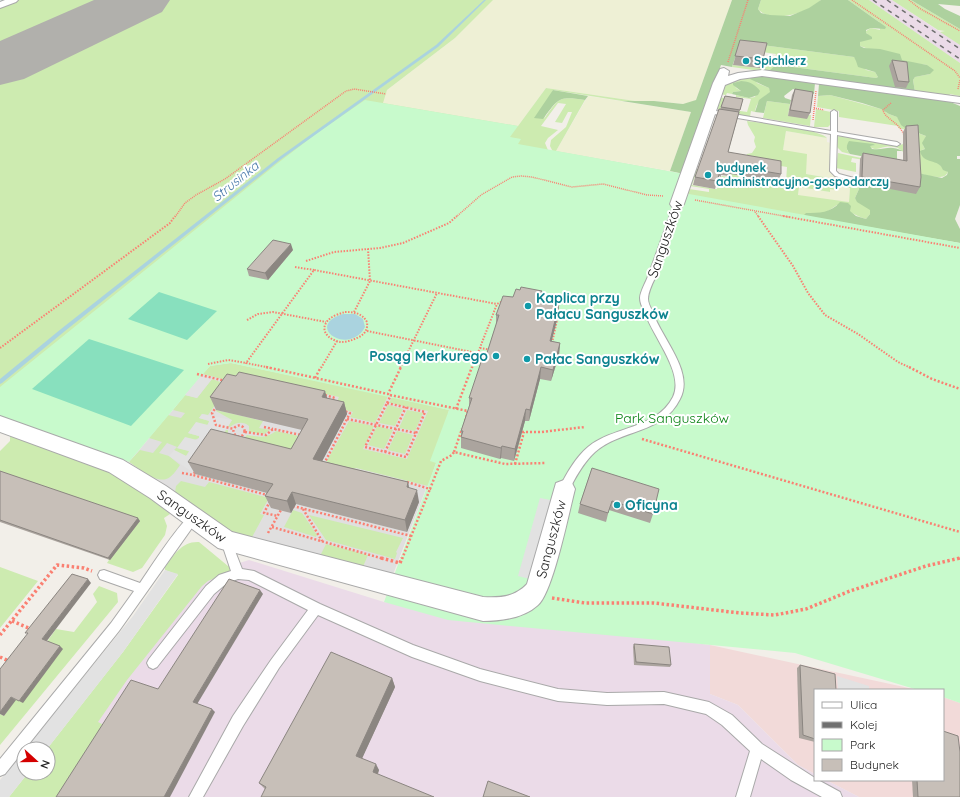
<svg xmlns="http://www.w3.org/2000/svg" width="960" height="797" font-family="Quicksand,sans-serif">
  <style>
    .residential { fill: #e0dfdf }
    .commercial { fill: #f2dad9 }
    .industrial { fill: #ebdbe8 }
    .farmland { fill: #eef0d5 }
    .grass { fill: #cdebb0; fill-rule: evenodd }
    .forest { fill: #add19e }
    .park { fill: #c8facc }
    .pitch { fill: #88e0be }
    .parking { fill: #e2e2e2 }
    .water { fill: #aad3df }
    .lines { fill: none; stroke-linecap: round; stroke-linejoin: round }
    .stream { fill: #aad3df; fill-rule: evenodd }
    .taxiway { fill: #b1b0ac; fill-rule: evenodd }
    .runway { fill: #b1b0ac; fill-rule: evenodd }
    .service-casing { stroke: #a9a9a9; stroke-width: 2 }
    .minor-casing { stroke: #a9a9a9; stroke-width: 2 }
    .path-far3 { stroke: #fa8072; stroke-width: 1.5; stroke-dasharray: 1 1; stroke-linecap: butt }
    .path-far2 { stroke: #fa8072; stroke-width: 2; stroke-dasharray: 1.5 1.5; stroke-linecap: butt }
    .path-far1 { stroke: #fa8072; stroke-width: 2.5; stroke-dasharray: 2 2; stroke-linecap: butt }
    .path { stroke: #fa8072; stroke-width: 3.5; stroke-dasharray: 2.5 2.5; stroke-linecap: butt }
    .service { fill: #fff; fill-rule: evenodd }
    .minor { fill: #fff; fill-rule: evenodd }
    .rail { stroke: #707070; stroke-width: 1.5; stroke-dasharray: 4.5 4.5; stroke-linecap: butt }
    .wall { fill: #aba49e }
    .shaded-wall { fill: #8b8681 }
    .building { fill: #c7bfb8; stroke: #8b8681 }
    .culture-dot { fill: #0f9aa8; stroke: #fff; stroke-width: 1.5 }
    .labels { text-anchor: middle; stroke-width: 4; stroke-linejoin: round; paint-order: stroke }
    .far-culture-label { font-size: 12px; font-weight: bold; fill: #0d838f; stroke: #fff; text-anchor: start }
    .far-water-label { font-size: 13px; font-style: italic; fill: #4a7aab; stroke: #fff }
    .street-label { font-size: 14px; fill: #222; stroke: #fff }
    .culture-label { font-size: 14px; font-weight: bold; fill: #0d838f; stroke: #fff; text-anchor: start }
    .park-label { font-size: 14px; fill: #0c8416; stroke: #fff }
  </style>
  <rect width="100%" height="100%" fill="#f2efe9"/>
  <polygon class="residential" points="231,363 449,410 436,463 392,577 251,539 224,529 175,492 129,462 210,366"/>
  <g class="commercial">
    <polygon points="710,645 918,690 815,690 815,774 798,765 738,705 710,694"/>
    <polygon points="943,697 960,703 960,797 859,797 826,780 943,780"/>
  </g>
  <g class="industrial">
    <polygon points="869,0 892,0 960,45 960,63"/>
    <polygon points="249,560 384,602 710,645 710,694 738,705 798,765 815,774 815,780 826,780 859,797 34,797 208,573"/>
  </g>
  <g class="farmland">
    <polygon points="492,0 732,0 696,100 690,103 683,104 654,101 635,101 546,88 518,126 382,103 387,90 455,38"/>
    <polygon points="588,96 691,112 670,171 556,151"/>
    <polygon points="786,131 827,138 827,142 831,143 832,153 829,169 836,179 806,174 783,150"/>
    <polygon points="836,186 850,188 849,202 798,196 799,187 830,192 830,189"/>
  </g>
  <g class="grass">
    <path d="M 17,0 L 493,0 L 455,38 L 387,90 L 383,103 L 518,126 L 546,88 L 635,101 L 622,101 L 553,90 L 544,119 C 559,98 558,96 585,100 L 556,151 L 684,174 L 554,154 L 550,146 L 551,140 L 566,127 L 572,112 L 568,112 L 562,123 L 555,122 L 566,104 L 558,103 L 541,126 L 558,130 L 548,138 L 545,143 L 550,155 L 0,417 L 0,7 Z"/>
    <path d="M 761,0 L 821,0 C 810,13 770,24 758,9 Z"/>
    <polygon points="848,0 869,0 960,63 960,96 950,94 949,97 915,92 913,80 915,77 930,74 927,65 906,62 860,46 860,42 868,34 865,33 866,31 871,28 880,30 879,22"/>
    <polygon points="892,0 911,0 960,29 960,45 940,32 945,31 938,30"/>
    <polygon points="754,44 854,57 866,70 875,72 878,77 876,78 785,66 774,73 732,67 733,65 760,68 761,65 759,57 775,59 776,54 747,50"/>
    <path d="M 753,76 L 757,83 L 769,88 L 771,92 C 763,97 756,102 755,112 L 751,111 L 750,117 L 725,112 L 715,108 L 718,97 L 737,100 L 734,110 L 747,112 L 751,99 L 736,97 L 736,95 L 749,98 L 755,97 L 758,89 C 750,83 744,79 734,83 L 736,88 L 741,91 L 733,92 L 732,94 L 727,93 L 726,95 L 719,94 L 723,85 Z"/>
    <path d="M 830,95 L 881,109 L 889,114 L 897,117 L 912,131 L 926,136 L 923,145 L 925,149 L 922,150 L 948,172 C 944,182 925,174 916,173 C 908,159 904,144 885,147 C 879,148 876,151 870,147 L 870,146 L 874,145 L 847,150 L 850,154 L 842,152 L 836,146 L 837,136 L 900,145 L 903,144 L 907,130 L 898,128 L 898,126 L 839,117 L 839,111 L 817,107 L 818,96 Z"/>
    <polygon points="767,101 790,104 788,116 811,115 810,126 763,118"/>
    <polygon points="816,109 831,112 830,125 828,127 814,127"/>
    <path d="M 747,121 C 763,123 818,129 827,138 L 786,131 L 783,150 L 807,154 L 806,174 L 859,183 L 859,189 L 855,198 L 870,209 L 870,214 L 866,219 C 855,216 848,210 837,205 L 825,213 L 806,213 L 960,243 L 686,196 L 689,189 L 709,192 L 709,189 L 690,186 L 695,169 L 698,169 L 692,185 L 715,189 L 717,189 L 720,178 L 722,176 L 729,177 L 732,168 L 740,170 L 739,176 L 743,177 L 742,182 L 751,183 L 753,176 L 786,182 L 787,167 L 744,160 L 747,154 L 752,153 L 756,147 L 754,141 L 755,137 L 748,125 ZM 836,186 L 850,188 L 849,202 L 798,195 L 799,187 L 830,192 L 830,189 L 836,190 Z"/>
    <polygon points="838,153 889,164 852,158 851,162 856,163 856,172 836,168"/>
    <polygon points="231,363 388,396 375,423 350,417 353,412 334,407 339,397 237,374 231,381 202,374 210,366"/>
    <path d="M 212,379 L 229,385 L 208,415 L 202,414 L 199,418 L 210,421 L 207,425 L 188,433 L 199,436 L 199,438 L 177,448 L 189,451 L 186,456 L 174,450 L 177,447 L 167,443 L 159,453 L 169,456 L 180,465 C 177,469 174,474 170,477 C 158,486 140,469 129,462 L 140,450 L 153,453 L 162,442 L 149,438 L 168,415 L 181,418 L 185,413 L 173,410 L 185,395 L 197,398 Z"/>
    <polygon points="392,397 449,410 436,463 428,486 356,468 347,473 323,468 349,421 374,426 363,449 407,459 428,411 389,403"/>
    <polygon points="388,405 403,409 395,426 379,423"/>
    <path d="M 216,410 L 263,421 L 259,428 L 270,430 L 264,434 L 249,432 L 249,426 C 243,421 236,422 230,427 L 228,427 L 232,420 L 216,411 Z"/>
    <polygon points="407,410 423,413 415,431 399,428"/>
    <polygon points="377,426 393,430 384,449 368,445"/>
    <path d="M 226,430 L 228,430 L 228,436 L 244,438 L 247,435 C 261,437 265,439 276,431 L 299,436 L 291,453 L 221,437 Z"/>
    <polygon points="397,431 413,435 405,454 388,450"/>
    <polygon points="10,436 114,474 139,489 170,514 164,518 167,526 165,535 142,568 133,572 107,563 109,560 0,475 0,451 10,441"/>
    <polygon points="181,481 205,487 209,482 269,498 260,514 264,515 251,539 224,529 175,492 176,486"/>
    <polygon points="293,510 302,513 317,535 316,537 284,527"/>
    <polygon points="309,515 403,538 396,552 397,553 395,559 326,540"/>
    <path d="M 199,542 L 228,566 L 231,565 L 231,571 L 208,581 L 202,586 L 127,680 L 98,722 L 108,727 L 63,797 L 9,797 L 28,773 L 48,773 L 47,749 L 123,652 L 178,575 L 165,570 L 165,567 C 174,555 182,541 199,542 Z"/>
    <polygon points="326,544 368,555 362,569 319,558"/>
    <polygon points="0,567 38,581 0,628"/>
    <path d="M 99,586 L 117,593 L 118,602 L 0,745 L 0,714 L 4,716 C 24,689 35,656 56,629 L 74,632 L 97,602 L 93,594 Z"/>
  </g>
  <g class="forest">
    <polygon points="732,0 761,0 758,9 761,13 770,15 790,16 809,8 821,0 848,0 886,27 885,29 871,28 866,30 866,33 872,37 872,39 860,42 860,46 864,48 880,49 900,54 902,60 927,65 934,70 930,74 915,77 913,80 915,92 774,73 770,70 776,65 785,66 876,78 878,77 875,72 858,67 856,61 854,57 754,44 738,49 732,67 721,65 684,174 670,171 691,112 622,101 654,101 683,104 696,100"/>
    <polygon points="911,0 960,0 960,6 938,4 945,9 960,16 960,29"/>
    <polygon points="761,75 815,83 814,94 793,89 784,96 785,98 791,100 790,104 767,101 764,113 755,112 759,100 770,92 769,88 750,79 751,77"/>
    <path d="M 741,81 C 749,81 756,85 760,91 L 758,95 L 749,98 L 732,94 L 733,92 L 741,91 L 733,85 L 733,83 Z"/>
    <path d="M 819,84 L 948,101 L 960,106 L 960,156 L 957,156 L 957,159 L 960,159 L 960,205 L 955,219 L 960,229 L 960,243 L 806,216 L 804,215 L 806,213 C 819,213 831,213 840,202 L 848,203 L 851,206 L 850,211 L 856,216 L 866,219 L 870,214 L 870,210 L 857,202 L 855,198 L 859,189 L 859,183 L 883,188 L 908,171 L 942,178 L 947,175 L 948,172 L 943,170 C 939,158 923,165 920,151 L 925,149 L 922,143 L 926,136 L 905,128 L 901,125 L 897,117 L 889,114 L 881,109 L 862,103 L 830,95 L 818,96 Z"/>
    <path d="M 553,90 L 588,96 L 585,100 C 558,96 559,98 543,119 L 534,118 Z"/>
    <path d="M 849,141 L 873,144 L 875,145 L 870,146 L 872,149 C 885,151 888,144 903,151 L 897,151 L 897,163 L 850,154 C 846,149 846,146 849,141 Z"/>
  </g>
  <polygon class="park" points="365,100 518,126 510,137 521,139 518,144 684,174 678,192 960,243 960,703 943,697 943,690 918,690 795,653 448,620 384,602 436,463 430,461 449,410 231,363 210,366 129,462 0,417 0,387 278,163 317,133"/>
  <g class="pitch">
    <polygon points="159,292 217,311 187,340 128,319"/>
    <polygon points="89,339 184,370 131,426 32,389"/>
  </g>
  <g class="parking">
    <polygon points="201,376 212,379 197,398 185,395"/>
    <polygon points="202,414 232,420 195,474 169,456 174,450 186,456 189,453 189,451 177,448 185,437 197,440 199,438 199,436 188,433 196,422 208,425 209,421 199,418"/>
    <polygon points="540,498 556,501 534,580 518,576"/>
    <polygon points="165,570 178,574 123,652 47,749 25,749 133,616"/>
    <polygon points="837,676 869,686 869,690 838,690"/>
    <polygon points="24,751 24,773 28,773 9,797 0,797 0,780"/>
  </g>
  <path class="water" d="M 343,314 L 355,314 L 363,319 L 365,327 C 349,357 303,326 343,314 Z"/>
  <g class="lines">
    <g class="stream">
      <polygon points="2,0 5,0 0,3 0,1"/>
      <polygon points="484,0 486,0 438,47 280,160 65,331 2,383 0,384 0,379 61,329 278,158 436,45"/>
    </g>
    <polygon class="taxiway" points="0,50 18,55 22,61 18,67 9,69 0,67"/>
    <polygon class="runway" points="94,0 170,0 162,12 24,79 0,85 0,41"/>
    <g class="service-casing">
      <g id="service">
        <polygon points="710,110 831,131 831,112 834,110 837,112 837,132 897,142 900,144 897,146 837,135 836,171 839,174 854,178 855,179 852,181 835,176 830,171 831,134 708,113 707,112"/>
        <path d="M 677,202 L 680,204 C 672,228 664,252 656,276 C 653,282 648,292 648,299 C 648,302 650,307 652,310 C 660,337 695,371 680,399 C 663,434 621,429 595,452 C 583,463 575,478 568,492 L 564,493 L 560,492 L 559,489 C 566,474 576,457 588,447 C 613,426 657,429 673,397 C 685,372 651,335 644,310 C 642,307 640,302 640,298 C 640,292 646,282 648,276 C 657,252 665,228 674,204 Z"/>
        <path d="M 194,513 L 198,515 L 199,518 L 119,631 L 5,774 L 0,776 L 0,759 L 111,623 L 134,591 L 100,579 L 98,575 L 100,571 L 104,570 L 140,583 C 149,570 182,518 194,513 Z"/>
        <polygon points="226,536 230,538 242,569 254,571 320,604 413,645 480,669 558,689 607,693 664,692 709,702 732,715 762,744 815,778 815,780 818,780 840,792 842,797 822,797 791,780 761,759 750,797 736,797 750,751 722,725 706,714 664,704 607,705 558,701 480,681 412,657 318,615 279,668 243,726 203,797 189,797 233,716 271,660 308,610 249,580 238,579 227,583 214,594 157,667 153,669 149,667 147,663 149,659 206,586 219,575 231,571 221,541 222,538"/>
      </g>
    </g>
    <g class="minor-casing">
      <g id="minor">
        <polygon points="5,0 18,0 16,2 0,8 0,2"/>
        <polygon points="724,68 729,71 728,76 738,73 762,70 960,97 960,103 762,76 740,79 725,85 684,204 682,207 677,208 672,207 670,204 713,83 720,69"/>
        <path d="M 0,416 L 123,460 L 166,486 L 232,532 L 483,597 C 500,598 515,597 527,584 L 556,483 L 564,480 L 572,483 L 575,489 C 569,512 553,592 538,605 C 524,618 501,621 483,621 L 218,548 L 150,498 L 109,472 L 0,432 Z"/>
      </g>
    </g>
    <g class="path-far3">
      <polyline points="852,0 955,71 960,78"/>
      <polyline points="909,0 919,8 960,31"/>
      <polyline points="728,62 748,0"/>
      <polyline points="958,89 960,80"/>
      <path d="M 891,103 L 883,110 C 885,119 899,122 904,135"/>
      <polyline points="814,108 824,110"/>
      <polyline points="813,120 816,91"/>
      <polyline points="695,200 789,217"/>
      <polyline points="755,212 759,217"/>
      <polyline points="175,217 185,203 196,195 225,179 346,91 354,89 386,94"/>
      <polyline points="456,217 481,195 512,177 521,176 532,177 572,187 603,184 647,195 664,196"/>
    </g>
    <g class="path-far2">
      <polyline points="758,216 793,266 808,293 825,315 858,334 898,362 911,368"/>
      <polyline points="783,216 960,248"/>
      <polyline points="306,261 334,252 380,248 403,243 449,223 457,216"/>
      <polyline points="295,267 314,270"/>
      <polyline points="542,297 551,305"/>
      <path d="M 345,312 C 354,312 362,313 367,322 C 368,329 365,334 359,337 C 353,340 347,342 341,342 C 332,341 320,333 326,323 C 330,316 339,314 345,312 Z"/>
      <polyline points="354,312 370,281 368,249"/>
      <polyline points="247,320 258,314 273,312 326,322"/>
      <polyline points="367,331 477,353"/>
      <polyline points="552,343 559,311 557,310"/>
      <polyline points="0,348 170,223 175,216"/>
      <polyline points="480,348 491,350"/>
      <polyline points="475,358 485,360"/>
      <polyline points="208,364 228,360 246,363"/>
      <polyline points="271,368 246,363 314,270 497,304"/>
      <polyline points="321,368 337,341"/>
      <polyline points="400,368 437,293"/>
      <polyline points="472,368 497,304 503,301"/>
    </g>
    <g class="path-far1">
      <polyline points="266,367 388,394 401,367"/>
      <polyline points="909,367 932,379 960,389"/>
      <polyline points="197,374 225,381"/>
      <polyline points="315,378 321,367"/>
      <polyline points="325,395 335,398 333,402"/>
      <polyline points="390,395 468,411 465,421"/>
      <polygon points="387,403 425,412 406,457 365,447"/>
      <polyline points="387,403 391,395"/>
      <polyline points="217,406 212,413 216,425 234,429"/>
      <polyline points="456,409 472,367"/>
      <polyline points="347,419 416,433"/>
      <circle cx="239" cy="431" r="5.5"/>
      <polyline points="264,427 273,429"/>
      <polyline points="245,432 266,435 273,429 301,435"/>
      <polyline points="522,432 541,432 585,427"/>
      <polyline points="642,439 960,532"/>
      <polyline points="385,452 406,407"/>
      <polyline points="454,452 462,429"/>
      <polyline points="324,464 350,413 344,411"/>
      <polyline points="515,464 524,432"/>
      <polyline points="195,472 193,475 267,495"/>
      <polyline points="182,473 193,475"/>
      <polyline points="407,482 430,489 441,461 452,455 454,452 505,464 546,463"/>
      <polyline points="270,501 264,513 278,516"/>
      <polyline points="293,506 411,536"/>
      <polyline points="303,509 322,541"/>
      <polyline points="272,527 384,559"/>
      <polyline points="268,533 282,508"/>
      <polyline points="402,559 430,489"/>
      <polyline points="958,559 960,558"/>
    </g>
    <g class="path">
      <polyline points="381,558 400,563"/>
      <polyline points="400,563 402,558"/>
      <polyline points="552,598 585,603 654,603 740,613 775,615 806,609 850,591 926,566 960,558"/>
      <polyline points="12,621 31,629"/>
      <polyline points="0,635 57,565 84,568 92,571"/>
      <polyline points="0,657 9,661"/>
    </g>
    <use href="#service" class="service"/>
    <use href="#minor" class="minor"/>
    <g class="rail">
      <polyline points="873,0 960,59"/>
      <polyline points="887,0 960,49"/>
    </g>
  </g>
  <g class="wall">
    <polygon points="740,40 763,59 760,68 733,65"/>
    <polygon points="892,60 909,82 906,88 895,87 889,66"/>
    <polygon points="795,89 810,113 807,119 788,116 792,95"/>
    <polygon points="725,96 743,99 728,152 781,174 778,182 730,174 729,176 721,175 721,177 719,176 715,189 693,185 695,177"/>
    <polygon points="906,126 920,187 916,194 859,183 860,159 863,153 903,161 903,132"/>
    <polygon points="293,250 268,280 249,276 247,269"/>
    <polygon points="520,290 542,291 541,293 544,302 558,316 551,341 560,343 559,355 551,381 540,379 529,421 525,421 514,461 501,458 500,459 461,448 461,431 469,407 469,398 486,356 496,325 496,315"/>
    <polygon points="210,397 327,398 344,402 347,414 322,461 408,482 409,488 419,502 407,532 296,504 291,513 271,508 265,496 267,493 195,474 188,462 291,449 302,430 216,410"/>
    <polygon points="592,468 653,514 650,523 609,510 606,522 578,513 580,504"/>
    <polygon points="0,471 140,521 110,560 0,522"/>
    <polygon points="634,644 671,665 670,667 634,665 633,647"/>
    <polygon points="800,665 815,690 815,742 799,738 797,668"/>
    <polygon points="392,678 395,687 362,758 379,770 378,774 265,789 259,783"/>
    <polygon points="912,780 943,780 960,797 913,797"/>
  </g>
  <g class="shaded-wall">
    <polygon points="291,244 293,250 268,280 265,273"/>
    <polygon points="559,304 558,316 549,352 550,341"/>
    <polygon points="560,343 559,355 551,381 553,370"/>
    <polygon points="541,367 540,379 529,421 530,410"/>
    <polygon points="325,391 329,404 322,397"/>
    <polygon points="344,402 347,414 317,471 313,459"/>
    <polygon points="526,409 525,421 514,461 515,449"/>
    <polygon points="502,446 501,458 500,459 501,448"/>
    <polygon points="408,482 410,494 407,487"/>
    <polygon points="417,490 419,502 407,532 405,520"/>
    <polygon points="292,492 296,504 291,513 287,501"/>
    <polygon points="138,518 140,521 110,560 108,558"/>
    <polygon points="88,579 91,583 46,642 42,639"/>
    <polygon points="260,590 263,594 196,706 193,702"/>
    <polygon points="60,646 63,649 23,703 19,701"/>
    <polygon points="392,678 395,687 360,763 356,756"/>
    <polygon points="11,697 16,700 4,716 0,714 0,712"/>
    <polygon points="212,709 215,712 170,797 164,797"/>
    <polygon points="376,764 379,770 376,778 373,772"/>
  </g>
  <g class="building">
    <polygon points="740,40 767,43 763,59 735,56"/>
    <polygon points="892,60 907,62 909,82 898,81"/>
    <polygon points="795,89 813,92 810,113 790,110"/>
    <polygon points="725,96 743,99 740,110 721,107"/>
    <polygon points="719,109 739,112 728,152 781,161 781,174 732,166 731,168 724,167 723,169 721,168 717,181 695,177"/>
    <polygon points="918,125 921,177 920,187 862,177 863,153 907,161 906,126"/>
    <polygon points="273,240 291,244 265,273 247,269"/>
    <polygon points="521,287 542,291 541,293 545,294 542,302 559,304 550,341 560,343 553,370 541,367 530,410 526,409 515,449 502,446 501,448 461,437 463,431 461,431 472,398 469,398 482,359 486,356 499,315 496,315 503,296 513,297 516,289 520,290"/>
    <polygon points="239,372 325,391 322,397 344,402 313,459 408,482 407,487 417,490 405,520 292,492 287,501 265,496 273,484 188,462 211,429 291,449 308,419 210,397 227,374 236,376"/>
    <polygon points="592,468 659,489 653,514 612,501 608,513 580,504"/>
    <polygon points="0,471 138,518 108,558 0,520"/>
    <polygon points="72,574 88,579 42,639 60,646 19,701 11,697 0,712 0,669 28,633 25,633"/>
    <polygon points="229,579 260,590 193,702 212,709 164,797 56,797 131,680 158,689"/>
    <polygon points="634,644 669,647 671,665 636,662"/>
    <polygon points="331,652 392,678 356,756 376,764 373,772 434,797 261,797 266,787 259,783"/>
    <polygon points="800,665 835,674 836,690 815,690 815,739 803,735"/>
    <polygon points="943,731 958,736 960,752 960,797 918,797 917,780 943,780"/>
    <polygon points="488,781 530,797 483,797"/>
  </g>
  <g class="culture-dot">
    <circle cx="746" cy="61" r="4"/>
    <circle cx="708" cy="175" r="4"/>
    <circle cx="528" cy="306" r="4"/>
    <circle cx="496" cy="356" r="4"/>
    <circle cx="527" cy="359" r="4"/>
    <circle cx="617" cy="505" r="4"/>
  </g>
  <g class="labels">
    <g class="far-culture-label">
      <text x="754" y="65">Spichlerz</text>
      <text x="716" y="172">budynek<tspan x="716" dy="14">administracyjno-gospodarczy</tspan></text>
    </g>
    <g class="far-water-label">
      <text transform="translate(235 181) rotate(-39)" y="5">Strusinka</text>
    </g>
    <g class="street-label">
      <text transform="translate(665 239) rotate(-71)" y="5">Sanguszków</text>
      <text transform="translate(192 516) rotate(35)" y="5">Sanguszków</text>
      <text transform="translate(551 539) rotate(-75)" y="5">Sanguszków</text>
    </g>
    <g class="culture-label">
      <text x="536" y="303">Kaplica przy<tspan x="536" dy="16">Pałacu Sanguszków</tspan></text>
      <text x="488" y="361" text-anchor="end">Posąg Merkurego</text>
      <text x="535" y="364">Pałac Sanguszków</text>
      <text x="625" y="510">Oficyna</text>
    </g>
    <g class="park-label">
      <text x="672" y="423">Park Sanguszków</text>
    </g>
  </g>
  <rect x="814" y="689" width="130" height="92" fill="#ffffff" stroke="#a7a7a7"/>
  <rect x="822" y="702" width="20" height="6" fill="#ffffff" stroke="#a7a7a7"/>
  <text x="850" y="709" font-size="12" fill="#222222">Ulica</text>
  <rect x="822" y="722" width="20" height="6" fill="#707070" stroke="#a7a7a7"/>
  <text x="850" y="729" font-size="12" fill="#222222">Kolej</text>
  <rect x="822" y="739" width="20" height="12" fill="#c8facc" stroke="#a7a7a7"/>
  <text x="850" y="749" font-size="12" fill="#222222">Park</text>
  <rect x="822" y="759" width="20" height="12" fill="#c7bfb8" stroke="#a7a7a7"/>
  <text x="850" y="769" font-size="12" fill="#222222">Budynek</text>
  <g transform="translate(36 761) rotate(111)"><circle r="19" fill="#ffffff" stroke="#a7a7a7"/>
  <path d="M0-3L7 15L0 10L-7 15Z" fill="#d40000"/>
  <text y="-6" font-size="11" font-weight="bold" text-anchor="middle" fill="#222222">N</text>
  </g>
</svg>
